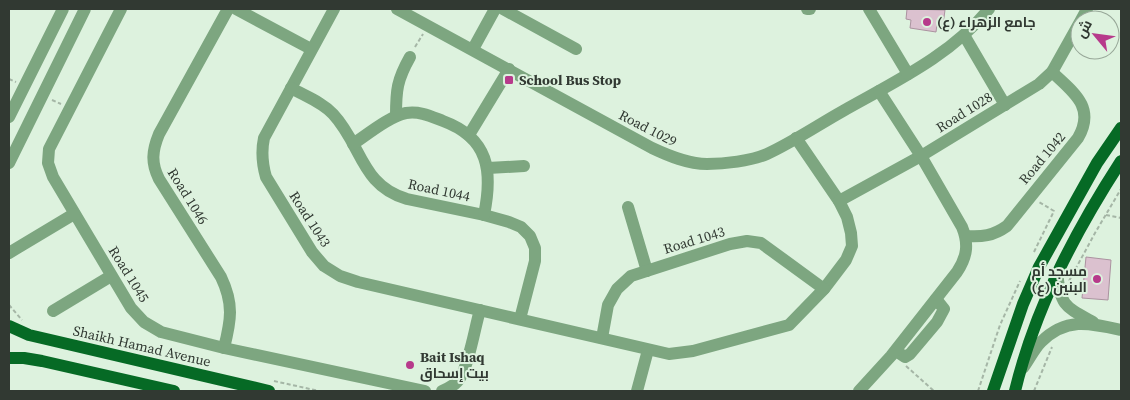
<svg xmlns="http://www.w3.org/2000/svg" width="1130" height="400" font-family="'Source Serif 4',Cairo,serif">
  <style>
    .building { fill: #dbc1cf; stroke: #ab93a0 }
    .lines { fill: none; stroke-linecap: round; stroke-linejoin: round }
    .path { stroke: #a5b6a6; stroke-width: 2; stroke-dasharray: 4 2.5; stroke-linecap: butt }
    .minor { stroke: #7da680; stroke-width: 12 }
    .major { stroke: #066a25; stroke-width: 12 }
    .poi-dot { fill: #b73a8b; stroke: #ddf2de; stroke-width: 2 }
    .labels { text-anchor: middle; stroke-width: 4; stroke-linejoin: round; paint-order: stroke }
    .poi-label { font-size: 14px; font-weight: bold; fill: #313932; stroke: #ddf2de; text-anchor: start }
    .street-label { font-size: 14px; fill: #313932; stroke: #ddf2de }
  </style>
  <rect width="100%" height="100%" fill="#ddf2de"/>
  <g class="building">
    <polygon points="907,9 945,10 943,25 937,24 936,32 910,28 911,20 906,19"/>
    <polygon points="1086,257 1111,260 1108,300 1082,298"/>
  </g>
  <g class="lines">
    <g class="path">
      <polyline points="415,47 423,34"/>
      <polyline points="9,79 16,82"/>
      <polyline points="52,100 61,104"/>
      <polyline points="1106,215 1121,218"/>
      <polyline points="1034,252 1054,211 1039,202"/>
      <polyline points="1069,281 1095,233 1121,189"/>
      <polyline points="9,305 22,320"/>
      <polyline points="906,366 934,391"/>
      <polyline points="274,381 319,391"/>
      <polyline points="978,391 1000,325 1020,281"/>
      <polyline points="1034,391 1052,347"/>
    </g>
    <g class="minor">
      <polyline points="121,9 49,149 48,163 53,177 131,308 144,322 161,332 224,348 425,391"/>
      <polyline points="236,9 311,49"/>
      <path d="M 334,9 L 264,138 C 261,152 262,163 266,177 L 312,252 L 324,266 L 340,276 L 358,282 L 669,354 L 693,351 L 789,325 L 824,289 L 846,260 L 852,246 L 851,233 L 847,217 L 839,201 L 796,138"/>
      <path d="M 397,9 L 652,148 C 669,156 688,164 707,164 C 724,164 751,161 767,154 C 793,142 818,125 843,111 C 896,81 950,56 989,9"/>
      <polyline points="503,9 576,49"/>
      <polyline points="807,9 810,9"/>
      <polyline points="869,9 908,74"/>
      <polyline points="1081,20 1087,9"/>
      <polyline points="964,35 1005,105"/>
      <polyline points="473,49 495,9"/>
      <path d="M 291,88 C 305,96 322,102 333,114 C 362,145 361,186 407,199 L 484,215 L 509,222 L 521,227 L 530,236 L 535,248 L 535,261 L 520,319"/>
      <path d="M 396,116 C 396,90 397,80 410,57"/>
      <polyline points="9,117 63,9"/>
      <polyline points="469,135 509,69"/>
      <path d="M 353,144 C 368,134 390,116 406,113 C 420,111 430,116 443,121 C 489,138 493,171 484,215"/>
      <polyline points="9,163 85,9"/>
      <polyline points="488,168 524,166"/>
      <polyline points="839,201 921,156 1039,84 1052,72 1080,22"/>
      <polyline points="628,207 647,271"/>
      <path d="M 966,236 C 982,237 993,236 1007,226 L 1078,138 C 1096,107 1073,92 1052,72"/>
      <polyline points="9,253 74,214"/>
      <path d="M 1057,273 C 1061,306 1064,306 1093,322"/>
      <polyline points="53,311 111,276"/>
      <polyline points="602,338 608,305 617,289 631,276 730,244 747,241 761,243 824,289"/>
      <path d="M 224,348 C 231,320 234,304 221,277 L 159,179 C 151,163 152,151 159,134 L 228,9"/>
      <polyline points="896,351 905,357 910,354 937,322 944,309 936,299"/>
      <path d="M 1023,368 C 1029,360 1034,349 1041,342 C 1066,317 1090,323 1121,330"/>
      <path d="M 442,391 C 449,388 456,385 460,378 C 469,364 475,327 480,310"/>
      <polyline points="637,391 648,350"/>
      <path d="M 859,391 L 891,356 L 957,272 C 967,257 969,244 962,227 L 921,156 L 879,91"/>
    </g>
    <g class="major">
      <polyline points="9,326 29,335 269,391"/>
      <polyline points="9,358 24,358 42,361 174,391"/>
      <polyline points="993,391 1023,304 1039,267 1097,163 1121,128"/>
      <path d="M 1015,391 C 1035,308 1075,232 1121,161"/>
    </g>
  </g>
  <g class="poi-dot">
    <circle cx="927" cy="22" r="5"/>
    <rect x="504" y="75" width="10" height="10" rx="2.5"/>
    <circle cx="1097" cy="279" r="5"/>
    <circle cx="410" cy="365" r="5"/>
  </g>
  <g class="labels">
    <g class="poi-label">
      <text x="937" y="27">جامع الزهراء (ع)</text>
      <text x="519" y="85">School Bus Stop</text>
      <text x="1087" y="276" text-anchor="end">مسجد أم<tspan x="1087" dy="16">البنين (ع)</tspan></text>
      <text x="420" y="362">Bait Ishaq<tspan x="420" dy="16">بيت إسحاق</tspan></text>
    </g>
    <g class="street-label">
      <text transform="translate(964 112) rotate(-32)" y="5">Road 1028</text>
      <text transform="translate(648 128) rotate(27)" y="5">Road 1029</text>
      <text transform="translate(1042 158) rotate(-50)" y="5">Road 1042</text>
      <text transform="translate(439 190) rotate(12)" y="5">Road 1044</text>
      <text transform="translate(188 196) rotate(58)" y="5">Road 1046</text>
      <text transform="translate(310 219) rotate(57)" y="5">Road 1043</text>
      <text transform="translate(694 240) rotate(-17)" y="5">Road 1043</text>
      <text transform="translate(129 274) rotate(58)" y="5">Road 1045</text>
      <text transform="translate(142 346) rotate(13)" y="5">Shaikh Hamad Avenue</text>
    </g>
  </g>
  <rect width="1130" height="400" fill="none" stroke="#313932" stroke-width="20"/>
  <g transform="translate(1095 35) rotate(299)"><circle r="24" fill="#ddf2de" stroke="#98a899"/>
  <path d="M0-4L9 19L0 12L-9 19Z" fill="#b73a8b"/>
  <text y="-8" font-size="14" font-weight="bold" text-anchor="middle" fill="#313932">ش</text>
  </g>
</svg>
